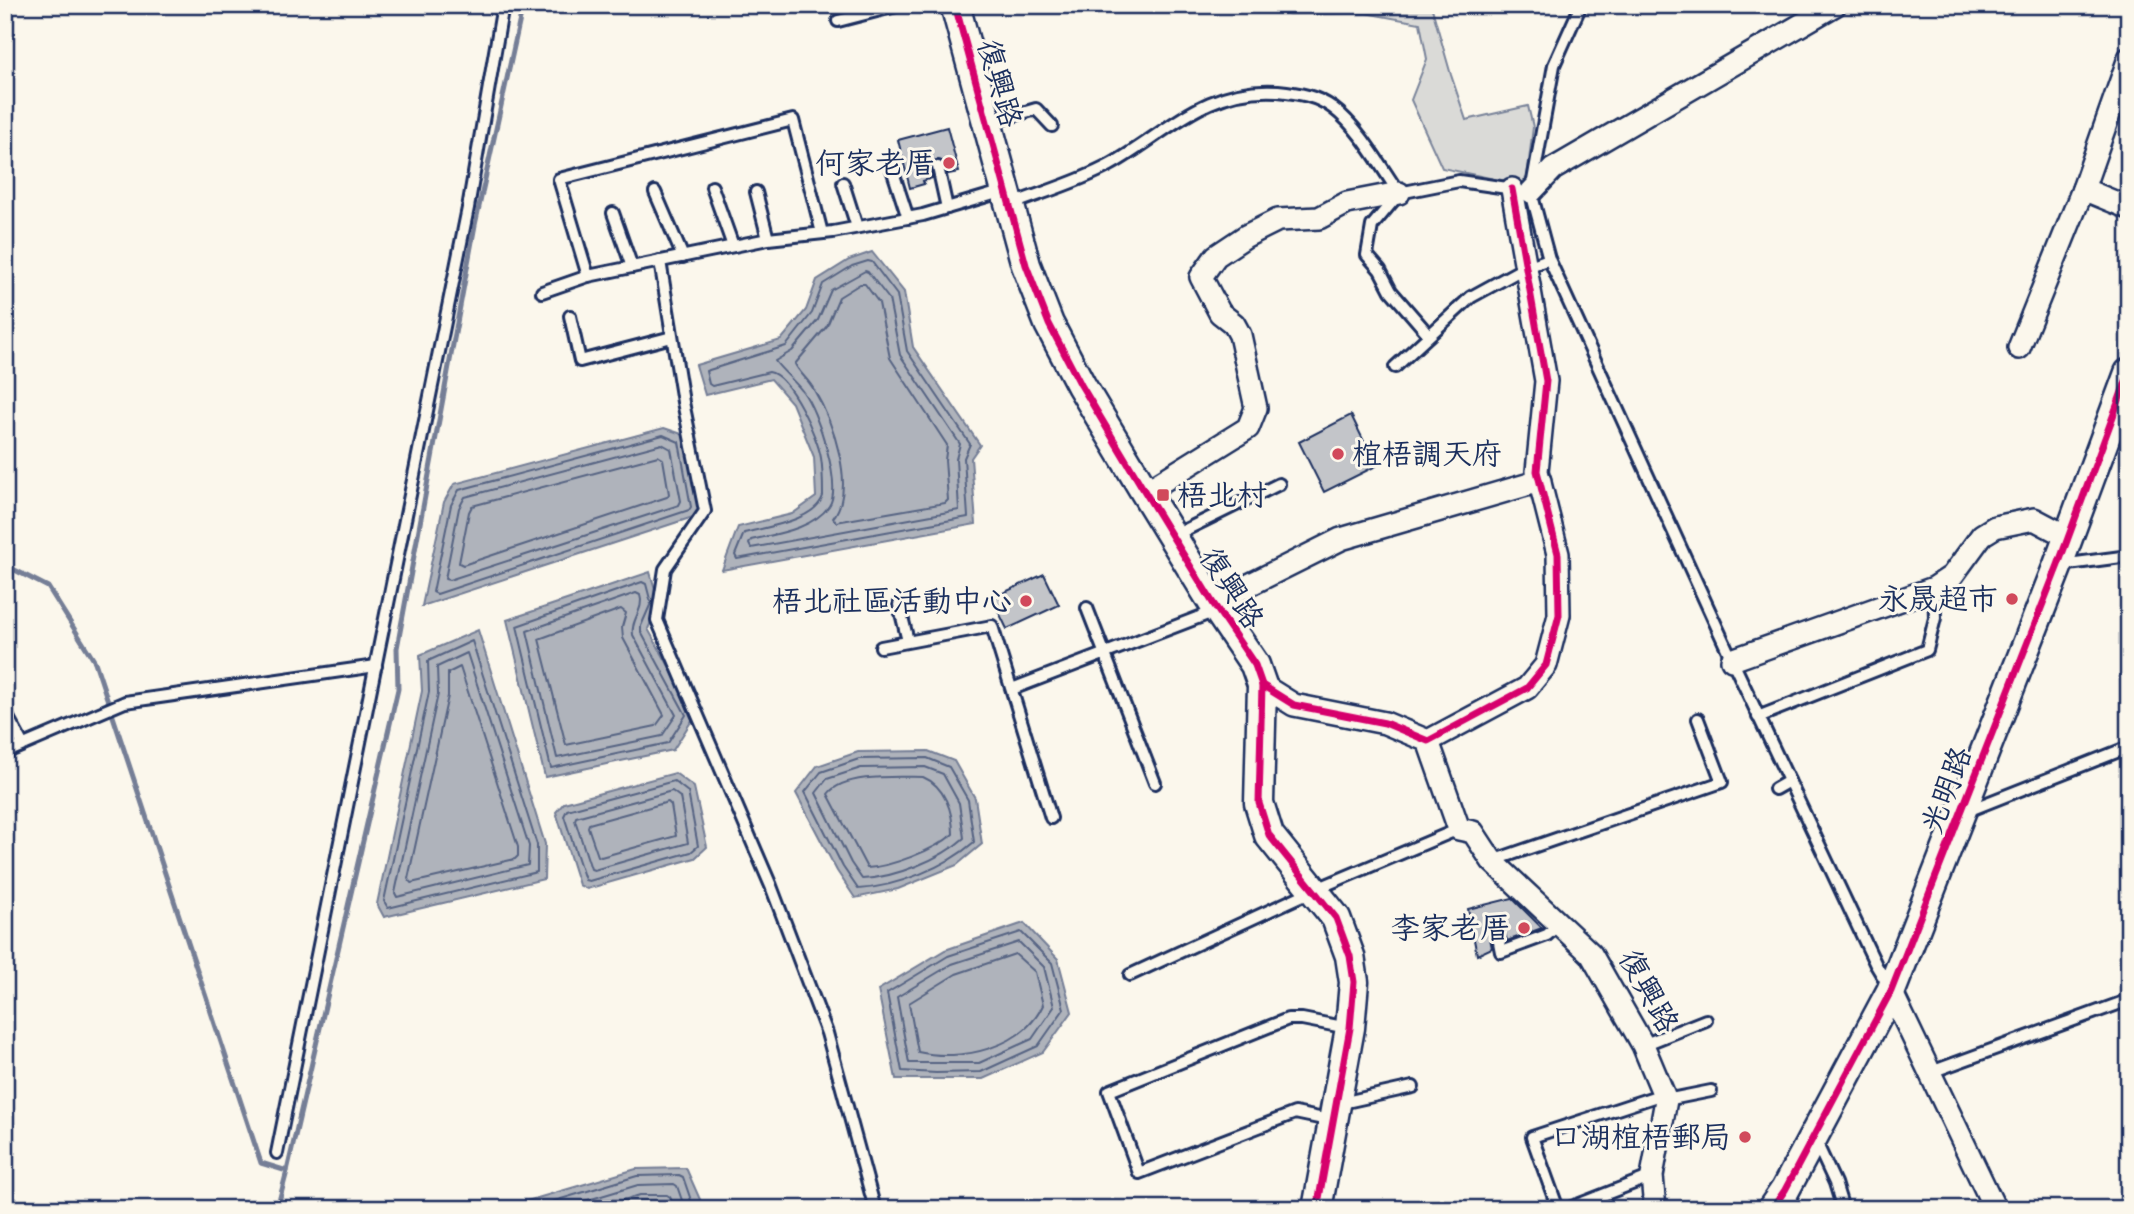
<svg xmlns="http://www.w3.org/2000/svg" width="2134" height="1214" font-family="Itim,'LXGW WenKai TC',sans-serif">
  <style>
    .green { fill: #dadad7; stroke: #7a849a; stroke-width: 2 }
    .water { fill: #afb3bb; stroke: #747e96; stroke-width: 2 }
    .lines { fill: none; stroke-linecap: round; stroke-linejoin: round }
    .shore { stroke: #566483; stroke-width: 2 }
    .stream { stroke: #747e96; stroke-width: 5 }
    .building { fill: #c3c5c9; stroke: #1b2f5e; stroke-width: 2 }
    .lane-casing { stroke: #1b2f5e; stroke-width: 16 }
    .street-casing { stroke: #1b2f5e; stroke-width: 26 }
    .secondary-casing { stroke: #1b2f5e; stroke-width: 33 }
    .lane { stroke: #fbf7ec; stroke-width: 10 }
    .street { stroke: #fbf7ec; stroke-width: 21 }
    .secondary { stroke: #fbf7ec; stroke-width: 28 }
    .cycleway-casing { stroke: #fbf7ec; stroke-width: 11 }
    .cycleway { stroke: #d6006c; stroke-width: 7 }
    .poi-dot { fill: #d1495b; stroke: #fbf7ec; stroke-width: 2.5 }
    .labels { text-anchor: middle; stroke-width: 6; stroke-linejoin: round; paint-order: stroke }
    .street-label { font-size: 30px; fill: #1b2f5e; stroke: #fbf7ec }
    .poi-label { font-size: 30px; fill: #1b2f5e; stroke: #fbf7ec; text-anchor: end }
  </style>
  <rect width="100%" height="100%" fill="#fbf7ec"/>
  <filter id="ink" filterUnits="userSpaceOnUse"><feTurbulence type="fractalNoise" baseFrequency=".0143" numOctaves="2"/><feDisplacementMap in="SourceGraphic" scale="14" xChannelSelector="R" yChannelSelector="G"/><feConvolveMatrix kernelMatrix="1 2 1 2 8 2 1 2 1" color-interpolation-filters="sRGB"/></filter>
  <g filter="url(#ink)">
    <polygon class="green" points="1272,5 1431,5 1451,75 1466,120 1528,106 1533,127 1527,177 1523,182 1504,181 1442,168 1411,100 1427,59 1420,23 1365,13 1289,14"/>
    <g class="water">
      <polygon points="872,252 904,292 913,347 980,445 971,458 976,524 722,570 738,527 792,514 816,497 814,457 792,403 771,379 705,395 696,365 781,340 806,310 817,280 849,260"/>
      <polygon points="664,428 685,435 699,515 422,606 444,502 454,484"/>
      <polygon points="650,572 659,603 648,629 696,714 673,750 545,777 507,620"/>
      <polygon points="478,630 545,844 544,879 384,917 377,904 422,691 420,655"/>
      <polygon points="928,751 954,761 975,798 982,844 957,865 898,889 855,898 837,871 796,793 817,766 858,752"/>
      <polygon points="675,773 694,787 707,847 695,858 587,889 579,885 556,812 564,803"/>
      <polygon points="1024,923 1058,959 1072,1012 1043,1052 983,1079 896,1079 878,990 945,950"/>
      <polygon points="686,1168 702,1204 700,1209 518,1209 517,1204 636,1169"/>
    </g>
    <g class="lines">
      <g class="shore">
        <path d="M 868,261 L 872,262 L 897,295 L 907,351 L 970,444 L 964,458 L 968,517 L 737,559 L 735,555 L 744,533 C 766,527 815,521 823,496 C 823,483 823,470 821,458 C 818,438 790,375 769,372 L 712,386 L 709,384 L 706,371 L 786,346 L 812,313 L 823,284 L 852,266 Z"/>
        <path d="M 865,271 L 868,272 L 889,299 L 900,355 L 960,444 L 956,459 L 959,510 L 751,548 L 749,544 L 751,540 C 776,534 813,529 829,506 C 843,486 817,410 803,392 C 795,381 782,371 775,361 L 792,351 L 818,320 L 831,290 Z"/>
        <path d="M 860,284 L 865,284 L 879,303 L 890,358 L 947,445 L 945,460 L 948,500 L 945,503 L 836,522 L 833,518 C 857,488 832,420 814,390 C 809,380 800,374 795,364 L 827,326 L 839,297 Z"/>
        <polygon points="663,435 679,442 691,507 689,510 437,594 433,592 451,505 459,490"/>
        <polygon points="662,444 671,449 681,501 679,505 449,580 445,579 459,508 465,497"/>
        <polygon points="658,456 663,459 669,494 667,497 463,565 459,563 469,512 472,506"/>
        <polygon points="642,582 646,584 651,603 641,626 641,632 686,715 668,743 551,768 517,626"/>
        <path d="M 636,593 L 640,595 C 645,609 630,620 633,635 L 676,715 L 662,736 L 557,758 L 527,631 Z"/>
        <polygon points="621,609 626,613 622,627 623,638 664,715 656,726 566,745 539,639"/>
        <polygon points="472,641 537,845 537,872 388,908 384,901 429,692 428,661"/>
        <polygon points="467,653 529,846 528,865 397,897 395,893 438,694 437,667"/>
        <polygon points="460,667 518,847 518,856 515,859 411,883 408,879 448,696 448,673"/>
        <path d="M 927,758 L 949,767 L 968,800 L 974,842 C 946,867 896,887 858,889 L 843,867 L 805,792 L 821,772 L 859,759 Z"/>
        <path d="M 925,767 L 943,774 L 959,803 L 964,838 C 941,859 894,878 862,879 L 851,863 L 816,793 L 827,779 L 861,768 Z"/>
        <path d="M 923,777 C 945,786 953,812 953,834 C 935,850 890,867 867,868 L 828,794 C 844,773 899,777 923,777 Z"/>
        <polygon points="674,781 688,792 698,846 691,852 589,881 585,880 564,816 567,810"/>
        <polygon points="672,791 680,797 688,843 594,870 591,869 575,820 576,817"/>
        <polygon points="668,802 671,805 676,836 601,857 598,856 588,827 589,824"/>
        <polygon points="1021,932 1052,963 1064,1009 1038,1046 981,1072 936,1073 902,1071 887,993 948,956"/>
        <polygon points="1019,942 1044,967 1054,1007 1032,1039 979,1063 909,1063 897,997 952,964"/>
        <path d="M 1015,954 L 1035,972 L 1043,1005 C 1023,1048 961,1062 918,1052 L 909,1003 L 956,974 Z"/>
        <polyline points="528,1209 637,1176 679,1175 683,1177 694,1209"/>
        <polyline points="558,1209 638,1185 674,1184 677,1186 685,1209"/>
        <polyline points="595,1209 640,1195 667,1195 670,1197 675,1209"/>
      </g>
      <g class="stream">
        <polyline points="5,565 48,587 95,662 261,1163 287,1171 277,1209"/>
        <polyline points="287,1171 398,689 397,648 475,225 523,5"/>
      </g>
    </g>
    <g class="building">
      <polygon points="947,127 959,172 948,174 944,162 936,160 930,165 932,178 923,181 924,184 910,188 898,140"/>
      <polygon points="1351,415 1376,466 1324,492 1299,442"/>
      <polygon points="1044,574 1059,605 1007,629 992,598"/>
      <polygon points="1512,898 1542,928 1507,941 1502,922 1494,920 1488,928 1492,948 1477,955 1468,909"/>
    </g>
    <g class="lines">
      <g class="lane-casing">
        <g id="lane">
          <polyline points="1581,5 1554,65 1531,192 1549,259 1732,660 1876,965 1888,985"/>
          <polyline points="838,21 900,5"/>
          <polyline points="988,123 1036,109 1052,126"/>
          <polyline points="938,167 947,208"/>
          <polyline points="892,169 908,218"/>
          <polyline points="843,183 857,227"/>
          <polyline points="712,187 733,246"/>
          <polyline points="655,192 683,257"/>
          <polyline points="756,192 768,239"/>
          <polyline points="1398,195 1372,226 1367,255 1380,270 1391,291 1429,335"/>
          <path d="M 1010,205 C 1043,192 1079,182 1110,165 C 1167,133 1206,86 1278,91 C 1298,93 1317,96 1333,108 C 1359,127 1381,167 1399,193 L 1459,181 L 1514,189"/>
          <polyline points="613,213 632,267"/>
          <polyline points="822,233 793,120 559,179 588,276 768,239 833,232 923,215 1004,191"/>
          <polyline points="660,261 683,402 705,511 665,569 657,620 771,886 827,1033 875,1209"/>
          <polyline points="542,292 588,276"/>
          <polyline points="570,316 580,361 672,337"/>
          <polyline points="1395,367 1471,297 1524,268 1549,259"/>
          <polyline points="1175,535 1279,484"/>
          <polyline points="2061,565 2129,556"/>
          <polyline points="899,605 908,641"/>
          <polyline points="1087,608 1155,783"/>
          <polyline points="881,647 992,626 1051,818"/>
          <polyline points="1012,689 1218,610"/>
          <polyline points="5,712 23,745"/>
          <polyline points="1758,717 1927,650 1935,618 1934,588"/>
          <polyline points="5,753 125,702 376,666"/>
          <polyline points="1775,789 1789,781"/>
          <polyline points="1967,811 2129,747"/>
          <polyline points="1492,861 1722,782 1698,719"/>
          <polyline points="1496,927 1501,952 1547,935 1559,924"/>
          <polyline points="1130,975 1314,890 1459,829"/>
          <polyline points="1643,1045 1706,1020"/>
          <polyline points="1931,1072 2129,1000"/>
          <polyline points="1666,1100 1711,1091"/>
          <polyline points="1337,1104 1413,1087"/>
          <polyline points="1333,1121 1295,1113 1139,1173 1109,1091 1288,1019 1302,1019 1348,1028"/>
          <polyline points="1816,1142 1835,1183 1843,1209"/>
          <polyline points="277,1153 468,208 503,5"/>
          <polyline points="1558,1209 1532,1137 1663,1094"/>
          <polyline points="1567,1209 1652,1176"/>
        </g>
      </g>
      <g class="street-casing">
        <g id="street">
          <polyline points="2083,189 2129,208"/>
          <polyline points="1531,192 1553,169 1835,5"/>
          <polyline points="2019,348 2083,189 2129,58"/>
          <polyline points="1145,492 1248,428 1256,408 1240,335 1234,324 1220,313 1201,277 1216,256 1246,236 1278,220 1319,218 1347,203 1399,193"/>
          <polyline points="1213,603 1341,539 1540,481"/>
          <polyline points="1732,660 1934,588 1952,576 1982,535 1995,527 2034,519 2068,537"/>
          <polyline points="1262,685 1294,705 1385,723 1428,741 1527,688 1546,665 1559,615 1558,554 1537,471 1546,381 1512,189"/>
          <polyline points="1428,741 1459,829 1473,832 1492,861 1591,954 1643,1045 1666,1100 1652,1176 1655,1209"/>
          <polyline points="1891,991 1995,1209"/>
        </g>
      </g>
      <g class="secondary-casing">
        <g id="secondary">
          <polyline points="955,5 1026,265 1049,324 1081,385 1145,492 1213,603 1255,665 1262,685 1259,803 1269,835 1336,918 1350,956 1354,982 1350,1028 1317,1209"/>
          <polyline points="1772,1209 1785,1190 1891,991 2058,565 2129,373"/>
        </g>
      </g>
      <use href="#lane" class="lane"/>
      <use href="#street" class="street"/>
      <use href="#secondary" class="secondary"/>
      <g class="cycleway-casing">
        <g id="cycleway">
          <polyline points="955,5 1026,265 1049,324 1081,385 1145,492 1213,603 1255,665 1262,685 1259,803 1269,835 1336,918 1350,956 1354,982 1350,1028 1317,1209"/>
          <polyline points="1262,685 1294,705 1385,723 1428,741 1527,688 1546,665 1559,615 1558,554 1537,471 1546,381 1512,189"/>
          <polyline points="1772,1209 1785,1190 1891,991 2058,565 2129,373"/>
        </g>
      </g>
      <use href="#cycleway" class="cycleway"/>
    </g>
  </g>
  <g class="poi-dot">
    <circle cx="949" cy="163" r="7"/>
    <circle cx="1338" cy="454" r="7"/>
    <rect x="1156" y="488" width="14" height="14" rx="3.5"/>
    <circle cx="2012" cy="599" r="7"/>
    <circle cx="1026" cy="601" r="7"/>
    <circle cx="1524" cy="928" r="7"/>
    <circle cx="1745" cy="1137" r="7"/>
  </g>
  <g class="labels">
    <g class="street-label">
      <text transform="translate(1000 83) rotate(74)" y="10">復興路</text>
      <text transform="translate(1232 588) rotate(57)" y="10">復興路</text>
      <text transform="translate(1946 790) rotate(-69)" y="10">光明路</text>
      <text transform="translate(1649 991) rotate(61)" y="10">復興路</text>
    </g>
    <g class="poi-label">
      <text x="935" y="173">何家老厝</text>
      <text x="1352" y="464" text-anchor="start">椬梧調天府</text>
      <text x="1177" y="505" text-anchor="start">梧北村</text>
      <text x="1998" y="609">永晟超市</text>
      <text x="1012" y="611">梧北社區活動中心</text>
      <text x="1510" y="938">李家老厝</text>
      <text x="1731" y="1147">口湖椬梧郵局</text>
    </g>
  </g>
  <rect width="2134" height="1214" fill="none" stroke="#fbf7ec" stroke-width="28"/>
  <rect x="14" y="14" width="2106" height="1186" fill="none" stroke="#1b2f5e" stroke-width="2.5" filter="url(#ink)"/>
</svg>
